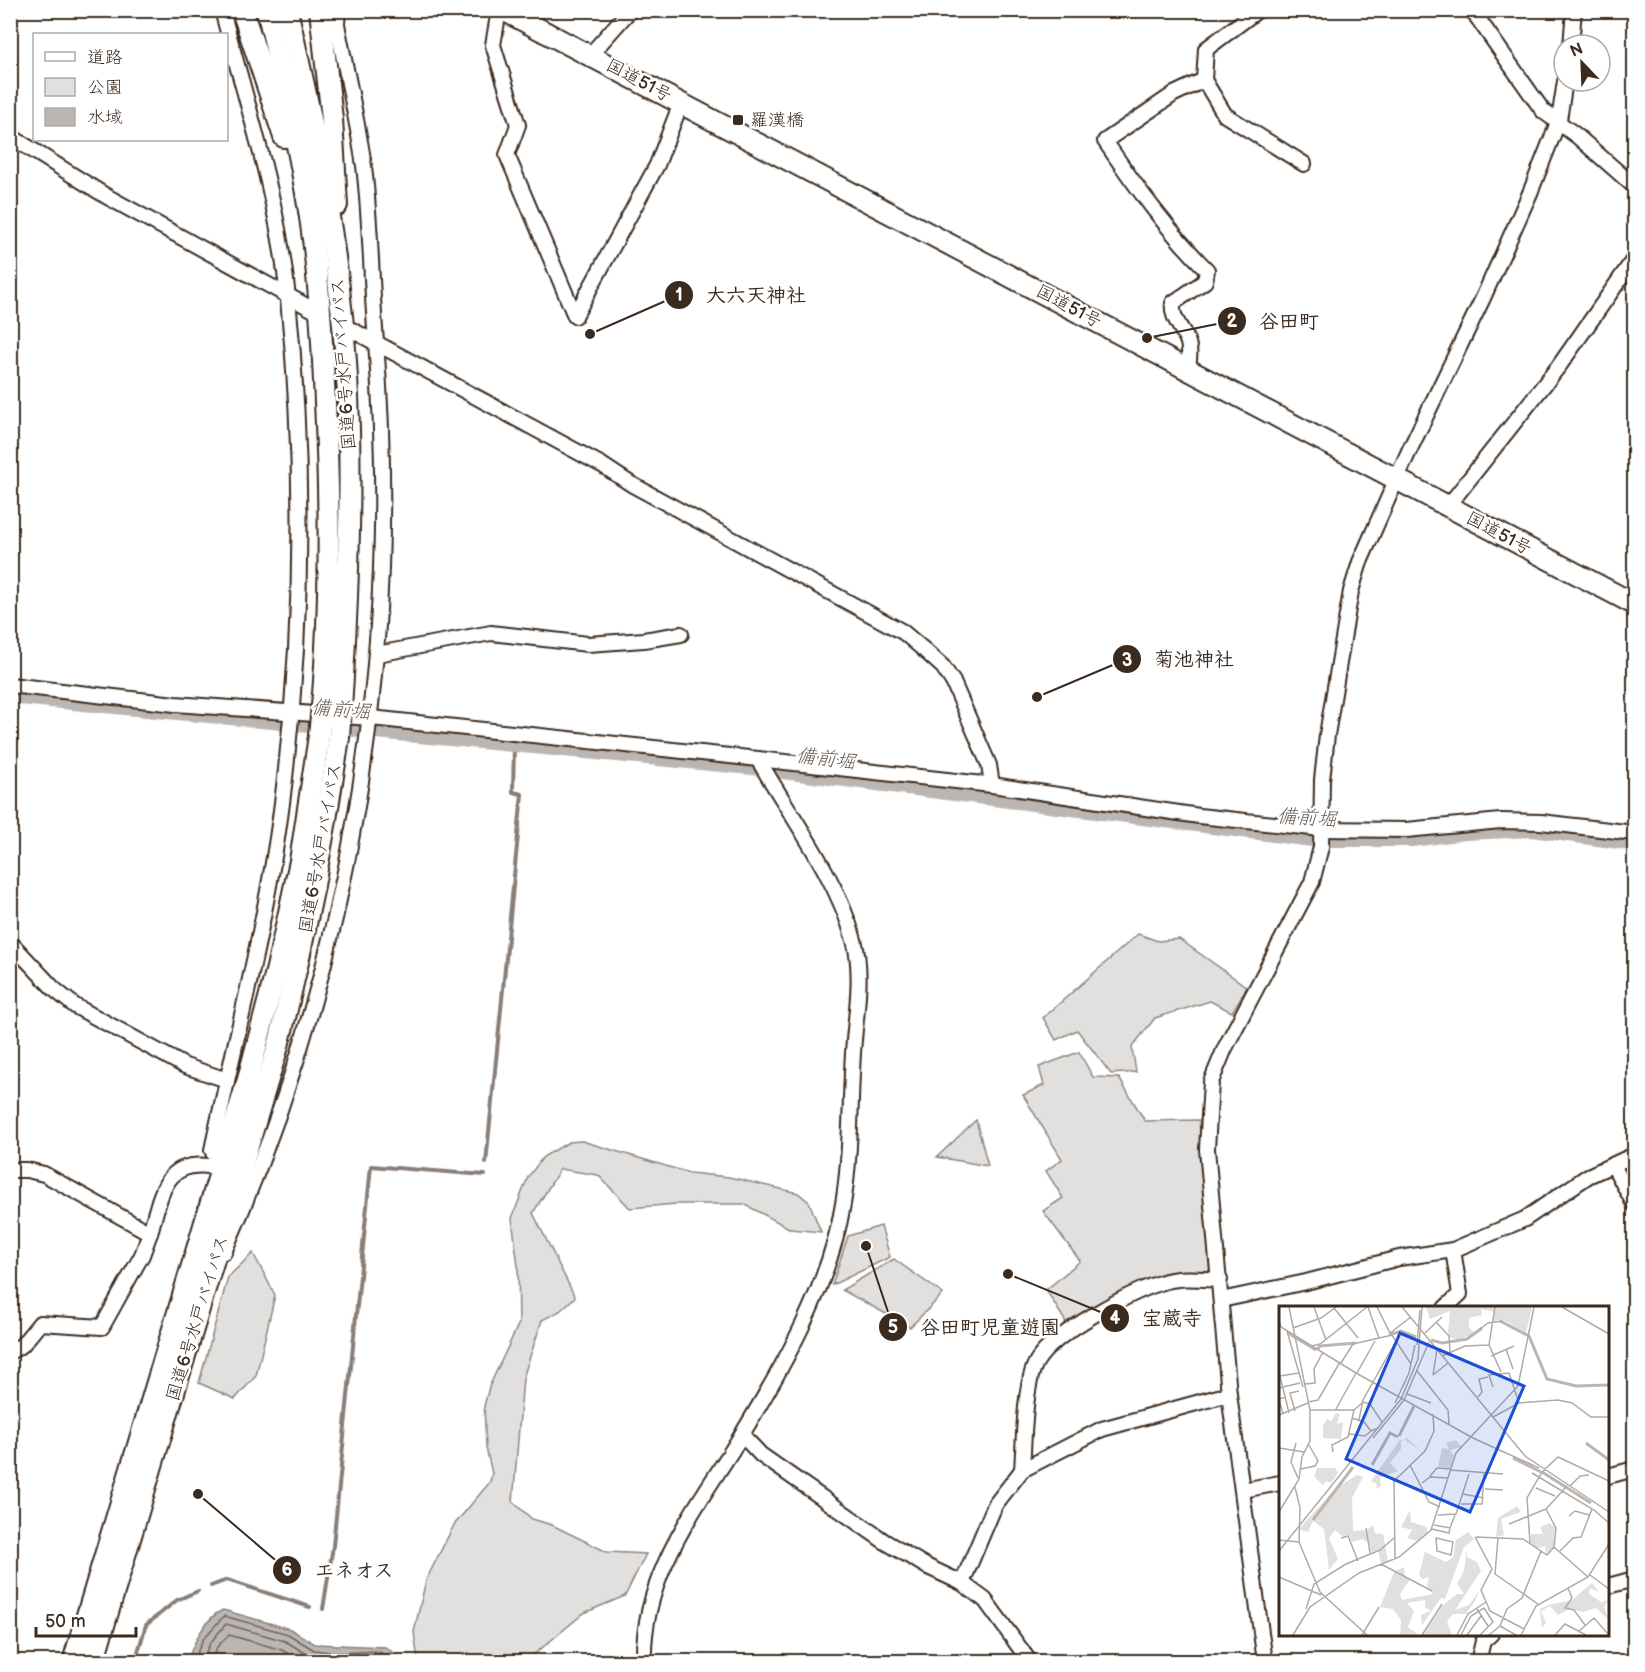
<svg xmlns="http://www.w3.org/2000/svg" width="1645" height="1672" font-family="'Balsamiq Sans','Klee One',sans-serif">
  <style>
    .green { fill: #e2e0de; stroke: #8e857e; stroke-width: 1.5 }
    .water { fill: #bcb6b3; stroke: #887e77; stroke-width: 1.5 }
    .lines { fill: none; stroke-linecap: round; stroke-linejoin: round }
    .shore { stroke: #6f625a; stroke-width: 1.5 }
    .stream { stroke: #887e77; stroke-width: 4 }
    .canal { stroke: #bcb6b3; stroke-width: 14 }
    .minor-casing { stroke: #3b2a1e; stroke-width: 18 }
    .highway-casing { stroke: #3b2a1e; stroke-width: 24 }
    .minor { stroke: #fff; stroke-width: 14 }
    .highway { stroke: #fff; stroke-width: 20 }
    .highway-bridge-casing { stroke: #3b2a1e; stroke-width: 24; stroke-linecap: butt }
    .highway-bridge { stroke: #fff; stroke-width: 20 }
    .poi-dot { fill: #3b2a1e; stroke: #fff; stroke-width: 2 }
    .labels { text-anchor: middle; stroke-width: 5; stroke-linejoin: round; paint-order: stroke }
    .street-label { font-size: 18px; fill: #3b2a1e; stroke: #fff }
    .poi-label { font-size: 18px; fill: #3b2a1e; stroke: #fff; text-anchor: start }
    .water-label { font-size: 20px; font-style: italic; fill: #685b52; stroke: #fff }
    .inset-river { fill: none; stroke: #bcb6b3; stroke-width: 3 }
    .inset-road { fill: none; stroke: #b1aaa5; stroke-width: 1.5 }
    .view { fill: #1d4ed8; fill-opacity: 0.15; stroke: #1d4ed8; stroke-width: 3 }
    .inset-edge { fill: none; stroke: #3b2a1e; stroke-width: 3 }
    .leader { fill: none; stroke: #3b2a1e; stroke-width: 2 }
    .callout-dot { fill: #3b2a1e; stroke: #fff; stroke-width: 2 }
    .mark-label { font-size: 18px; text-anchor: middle; font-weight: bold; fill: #fff }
    .callout-label { font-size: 20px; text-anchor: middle; font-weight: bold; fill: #3b2a1e; stroke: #fff; stroke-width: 5; stroke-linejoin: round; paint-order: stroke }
  </style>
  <rect width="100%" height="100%" fill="#fff"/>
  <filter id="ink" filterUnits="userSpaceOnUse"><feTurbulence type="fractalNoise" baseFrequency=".0167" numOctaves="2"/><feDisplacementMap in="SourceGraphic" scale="12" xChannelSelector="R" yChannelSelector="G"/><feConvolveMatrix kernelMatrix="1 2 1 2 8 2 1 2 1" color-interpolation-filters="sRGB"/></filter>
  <g filter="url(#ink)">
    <g class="green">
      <polygon points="1138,934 1158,941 1179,939 1247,987 1232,1012 1210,1001 1155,1018 1132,1047 1136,1072 1111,1074 1077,1030 1056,1040 1043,1018"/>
      <polygon points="1079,1052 1093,1077 1119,1078 1145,1121 1199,1120 1211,1271 1177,1273 1124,1293 1067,1324 1046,1290 1080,1261 1043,1211 1063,1198 1046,1171 1062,1159 1023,1095 1044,1085 1039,1067"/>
      <polygon points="976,1120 988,1166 937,1157"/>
      <polygon points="582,1141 689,1173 729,1177 798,1193 809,1202 821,1232 791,1229 744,1204 676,1204 630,1208 598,1175 560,1169 533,1213 575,1297 560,1311 542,1320 523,1378 513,1502 532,1519 552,1525 607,1552 646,1554 625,1596 584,1613 526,1661 418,1661 414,1632 426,1580 454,1525 490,1482 492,1473 486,1448 484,1406 489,1387 519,1323 518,1266 512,1218 528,1177 543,1157 569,1142"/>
      <polygon points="881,1226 890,1257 832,1285 848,1236"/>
      <polygon points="253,1253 275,1295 256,1376 235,1399 199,1383 228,1277"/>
      <polygon points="894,1259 943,1294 910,1327 842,1290"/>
    </g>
    <path class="water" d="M 223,1610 L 290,1629 L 315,1644 L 385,1647 L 405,1661 L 187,1661 C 194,1644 204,1618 223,1610 Z"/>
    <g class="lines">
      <g class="shore">
        <polyline points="193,1662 203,1639 224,1616 288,1634 314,1650 338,1653 377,1651 397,1662"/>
        <polyline points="202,1662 210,1643 226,1624 285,1641 312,1657 338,1660 376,1659 383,1662"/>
        <polyline points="211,1662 217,1647 229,1635 282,1650 301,1662"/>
      </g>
      <g class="stream">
        <polyline points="486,1163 522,794 513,792 514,745"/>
        <polyline points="211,1586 227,1580 310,1607"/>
        <polyline points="323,1609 333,1546 371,1166 485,1175"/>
        <polyline points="135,1662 146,1625 177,1600 198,1591"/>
      </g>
      <polyline class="canal" points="10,697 752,768 1312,840 1412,840 1465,833 1532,830 1634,844"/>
      <g class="minor-casing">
        <g id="minor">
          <polyline points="499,10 493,45 518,125 507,155 575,316"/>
          <polyline points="1258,10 1206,49 1204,80 1225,115 1304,164"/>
          <polyline points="1472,10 1543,111 1577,136 1634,186"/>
          <polyline points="1571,45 1574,10"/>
          <polyline points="590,55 630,10"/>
          <polyline points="10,136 106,196 312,309"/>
          <polyline points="575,316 657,165 681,103"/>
          <polyline points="352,330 602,465 631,484 903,632 923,649 943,667 953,682 989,765 992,785"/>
          <path d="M 1188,370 C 1189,360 1191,349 1187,340 C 1181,326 1171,318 1173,303 L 1205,281 L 1207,270 C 1168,231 1136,187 1105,141 L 1174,94 L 1204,80"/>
          <polyline points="1448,506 1559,366 1634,259"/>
          <polyline points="377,654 491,633 588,644 644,640 681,634"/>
          <polyline points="10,685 175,704 371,718 758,759 992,785 1199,816 1321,829 1406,830 1501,821 1541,822 1634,833"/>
          <polyline points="10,942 54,989 75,1006 185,1066 227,1080"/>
          <polyline points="1613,1165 1634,1204"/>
          <path d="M 220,1168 L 212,1150 C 236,1035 267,920 282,803 C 303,636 305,466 288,299 C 279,201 247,105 222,10"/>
          <path d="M 10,1170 L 27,1170 L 44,1174 L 150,1233 C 162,1191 165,1155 220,1168"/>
          <path d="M 224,1252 C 351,965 401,655 376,342 C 371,283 371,225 364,166 C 357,118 346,71 337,24 L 338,10"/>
          <polyline points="1221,1300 1306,1282 1399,1258 1453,1250 1525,1219 1588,1176 1634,1155"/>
          <polyline points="1445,1308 1460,1294 1453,1250"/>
          <polyline points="10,1352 22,1345 40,1323 102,1327 142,1255 150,1233"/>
          <polyline points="742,1435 761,1455 884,1541 926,1566 962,1583 985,1600 1030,1662"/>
          <path d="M 1022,1470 C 1024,1443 1024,1382 1037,1361 C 1054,1333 1129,1293 1160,1283 C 1179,1276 1201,1279 1220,1280"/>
          <polyline points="1608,1476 1634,1469"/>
          <polyline points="1243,1490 1280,1483"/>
          <polyline points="962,1583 995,1505 1022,1470 1102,1429 1229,1394"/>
          <polyline points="1608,1586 1634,1579"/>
          <path d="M 644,1662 C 641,1575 698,1506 741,1436 C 783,1367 830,1285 843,1204 C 851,1157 850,1101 853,1053 C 855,1018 864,975 854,940 C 836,875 791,817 758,759"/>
          <polyline points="1265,1662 1229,1394 1207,1149 1211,1082 1225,1048 1312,882 1321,847 1322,780 1327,735 1351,591 1360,562 1409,451 1483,298 1530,193 1559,120 1565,81"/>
          <polyline points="1478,1662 1483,1641 1491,1634"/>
        </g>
      </g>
      <g class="highway-casing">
        <g id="highway">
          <polyline points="242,10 284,137"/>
          <path d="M 267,10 C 283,77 298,144 309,211 C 319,274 322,338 325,402 C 330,504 331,604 322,706"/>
          <path d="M 287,10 C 317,137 342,265 348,395 C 352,500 348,604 341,708"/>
          <polyline points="320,10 332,119 337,205"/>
          <polyline points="503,10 1634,604"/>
          <polyline points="73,1662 248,1079 277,968 300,861 319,736"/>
          <path d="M 93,1662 L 278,1046 C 304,944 324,842 339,737"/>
        </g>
      </g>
      <use href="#minor" class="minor"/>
      <use href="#highway" class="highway"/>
      <g class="highway-bridge-casing">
        <g id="highway-bridge">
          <polyline points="319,736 322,706"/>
          <polyline points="339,737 341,708"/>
        </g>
      </g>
      <use href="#highway-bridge" class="highway-bridge"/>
    </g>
  </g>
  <rect class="poi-dot" x="732" y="114" width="12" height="12" rx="3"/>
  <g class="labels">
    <g class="street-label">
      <text transform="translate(639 80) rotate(28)" y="6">国道51号</text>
      <text transform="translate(1069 306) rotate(28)" y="6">国道51号</text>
      <text transform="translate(343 364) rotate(-94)" y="6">国道6号水戸バイパス</text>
      <text transform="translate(1499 533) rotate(28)" y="6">国道51号</text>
      <text transform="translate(320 848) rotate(-80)" y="6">国道6号水戸バイパス</text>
      <text transform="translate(197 1318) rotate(-73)" y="6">国道6号水戸バイパス</text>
    </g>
    <g class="poi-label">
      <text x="750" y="126">羅漢橋</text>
    </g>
    <g class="water-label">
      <text transform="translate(341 709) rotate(5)" y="7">備前堀</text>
      <text transform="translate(826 758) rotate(7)" y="7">備前堀</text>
      <text transform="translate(1307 817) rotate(4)" y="7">備前堀</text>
    </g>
  </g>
  <g transform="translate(1279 1306)">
    <rect width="330" height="330" fill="#fff"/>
    <path d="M 147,1 L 253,1 L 247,27 L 224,14 L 213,15 L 215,6 L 202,3 L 203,9 L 190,12 L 190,21 L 196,28 L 179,33 L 171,32 L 169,26 L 171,5 L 151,13 ZM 57,107 L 61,108 L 58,118 L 64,116 L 62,133 L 44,132 L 44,119 L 48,113 L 52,115 ZM 128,132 L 143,146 L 125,133 L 122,136 L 122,143 L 111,157 L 119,165 L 101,171 L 102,180 L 97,183 L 98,178 L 92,175 L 120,135 ZM 177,134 L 183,141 L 171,144 L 175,150 L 171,162 L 159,161 L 163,142 L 170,143 L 167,137 ZM 38,162 L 56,162 L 59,167 L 52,177 L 47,175 L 44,179 L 35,171 ZM 78,169 L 84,171 L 73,192 L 74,225 L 88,224 L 94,219 L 96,227 L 104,228 L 109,255 L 102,257 L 99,244 L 92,246 L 90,237 L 83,233 L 73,236 L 70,229 L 63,230 L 56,224 L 50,232 L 59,253 L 50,264 L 45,223 L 34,215 L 29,226 L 20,223 L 57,182 ZM 238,200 L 242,206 L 222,213 L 225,229 L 217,231 L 219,212 ZM 131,204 L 132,216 L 148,221 L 148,227 L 138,235 L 128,232 L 133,224 L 122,221 ZM 270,217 L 276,221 L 275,241 L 267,248 L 266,240 L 259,242 L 252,238 L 252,228 L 264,228 L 261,221 ZM 189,226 L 195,233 L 185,241 L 166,293 L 162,292 L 143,319 L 142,309 L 152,305 L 146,301 L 146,294 L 128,297 L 135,305 L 129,321 L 139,328 L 121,329 L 122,314 L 114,303 L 101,301 L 115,266 L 125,261 L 126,270 L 131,274 L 121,288 L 123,294 L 154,288 L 148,280 L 150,271 L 143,273 L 140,268 L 146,246 L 167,256 L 174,251 L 177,234 ZM 188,243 L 188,251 L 198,256 L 202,265 L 176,304 L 190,299 L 200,285 L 196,295 L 187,308 L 174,308 L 168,315 L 173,329 L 144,329 L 163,300 L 178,288 L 185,288 L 178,278 L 185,265 ZM 313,277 L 320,286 L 311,282 L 310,288 L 322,296 L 329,294 L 325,301 L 330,314 L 317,302 L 304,306 L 291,303 L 279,309 L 271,300 L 262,305 L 267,317 L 263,322 L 261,303 L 269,299 L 293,294 Z" fill="#e2e0de"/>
    <path class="inset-river" d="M 221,15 L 250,30 L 268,73 L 297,80 L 330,79M 9,27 L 37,44M 110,29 L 122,25 L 137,31M 152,34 L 163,37 L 188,33 L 203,22M 38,44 L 41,40 L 77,37M 120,130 L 135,100M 307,137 L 330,154M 234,152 L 262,166M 93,159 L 111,127 L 119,131M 263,166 L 312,197M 34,214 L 74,161"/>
    <path class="inset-road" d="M 35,1 L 47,34M 89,1 L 100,32M 98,1 L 111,27 L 132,11M 123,1 L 246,150 L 330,206M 216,1 L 210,39 L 222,66M 283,1 L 330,28M 55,2 L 79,32M 0,14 L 2,21 L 77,67 L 194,132 L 260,162M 157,16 L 170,30 L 171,46M 14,22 L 42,12 L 57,1M 200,24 L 209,17 L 224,15M 8,25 L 24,81M 146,27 L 163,11M 138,39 L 141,4M 33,40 L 41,38 L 88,1M 227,43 L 234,63M 163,50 L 186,40 L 210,39M 212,50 L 235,40M 62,57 L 74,38 L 113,29 L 132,58M 138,65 L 169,104 L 170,118M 0,66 L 10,107M 78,67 L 96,35M 154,69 L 158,43M 154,69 L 169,57M 1,70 L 20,67M 94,76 L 116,37M 26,78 L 36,77 L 35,63 L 44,46M 214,81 L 210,69 L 230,67 L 240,97M 0,82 L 21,77M 128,88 L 152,97M 199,91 L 203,86 L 200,73 L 209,71M 29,96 L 39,94 L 61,56M 84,96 L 91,98 L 103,116M 116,97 L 130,67 L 136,39M 57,103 L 77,67M 31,104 L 75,104 L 84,96M 16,105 L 11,87 L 20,85M 4,108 L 0,93 L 7,91M 0,109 L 29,97M 214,111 L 240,97 L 279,94 L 293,97 L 312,111 L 330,111M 73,112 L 85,116 L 92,125 L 99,122M 80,114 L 84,94 L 94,76M 70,128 L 86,130 L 92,125M 94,132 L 125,94 L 150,36M 17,137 L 12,156 L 19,172M 0,142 L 25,146M 54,146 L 53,139 L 69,131 L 75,104M 131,159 L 150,196 L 161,201M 22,163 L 36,160 L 39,155 L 30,139M 171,164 L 224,168M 253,167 L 315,204 L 330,217M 151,170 L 158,162 L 172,163M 143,177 L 151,171 L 169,172M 291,180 L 301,170 L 310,169M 16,181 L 21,202 L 20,236M 257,182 L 276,190M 206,183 L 224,184M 184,188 L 205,192M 182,198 L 203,198 L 205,167M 0,206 L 20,173 L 23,151 L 31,135 L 31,104 L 10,1M 159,209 L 177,208 L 190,168M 290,210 L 296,205 L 310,209M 230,218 L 267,203 L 288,180M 155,219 L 171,222 L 176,209M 87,222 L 91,247M 153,223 L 170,227 L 171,222M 196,231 L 213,263 L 202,284 L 211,305 L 245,323M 197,231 L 244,233 L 268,249 L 275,241 L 277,222 L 267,203M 62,232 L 69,230 L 79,255M 157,232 L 174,236 L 172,249 L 158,245 ZM 219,232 L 216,268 L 259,298M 0,234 L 20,236M 20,236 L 41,286 L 88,329M 251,237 L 248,192 L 263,166 L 279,151 L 330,175M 275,241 L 309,271M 0,245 L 122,93 L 139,53 L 143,1M 281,245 L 294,232 L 302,231 L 313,203M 116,253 L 115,175 L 146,145 L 155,125 L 154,108M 102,258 L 153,285M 311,269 L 330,283M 0,271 L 42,289M 289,282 L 293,292 L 286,302 L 295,304 L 306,319M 27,303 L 35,278 L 67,258 L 101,244 L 115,232M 198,303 L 209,320M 221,320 L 237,329M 299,326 L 315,312 L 329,328M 14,329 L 31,301 L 80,267 L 120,251 L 152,224 L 177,147 L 239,80 L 255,1M 83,329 L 100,301M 143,329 L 163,298M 178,329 L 189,308 L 207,296M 182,329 L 192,310 L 205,302 L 214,316 L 201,329M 188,329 L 202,310M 210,329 L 221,320 L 228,303 L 243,292 L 262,245M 242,329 L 257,300 L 309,271 L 330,238M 276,329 L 286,318 L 307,329"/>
    <path class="view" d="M 121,27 L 245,80 L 191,206 L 67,153 Z"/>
    <rect width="330" height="330" class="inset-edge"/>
  </g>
  <path class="leader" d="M590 334L679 295M1147 338L1232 321M1037 697L1127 659M1008 1274L1115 1318M866 1246L893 1327M198 1494L287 1570"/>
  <g class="callout-dot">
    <circle cx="590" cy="334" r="6"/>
    <circle cx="1147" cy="338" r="6"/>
    <circle cx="1037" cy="697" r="6"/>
    <circle cx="1008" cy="1274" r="6"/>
    <circle cx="866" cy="1246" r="6"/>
    <circle cx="198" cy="1494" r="6"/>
    <circle cx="679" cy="295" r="15"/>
    <circle cx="1232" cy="321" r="15"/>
    <circle cx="1127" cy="659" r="15"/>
    <circle cx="1115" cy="1318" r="15"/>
    <circle cx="893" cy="1327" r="15"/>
    <circle cx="287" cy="1570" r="15"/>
  </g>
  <g class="mark-label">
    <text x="679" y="301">1</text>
    <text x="1232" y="327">2</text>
    <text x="1127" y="666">3</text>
    <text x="1115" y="1324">4</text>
    <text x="893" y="1333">5</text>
    <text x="287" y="1576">6</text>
  </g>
  <g class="callout-label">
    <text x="756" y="302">大六天神社</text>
    <text x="1289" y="328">谷田町</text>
    <text x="1194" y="666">菊池神社</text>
    <text x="1172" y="1325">宝蔵寺</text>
    <text x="990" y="1334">谷田町児童遊園</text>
    <text x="354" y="1577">エネオス</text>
  </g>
  <rect width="1645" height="1672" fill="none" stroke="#fff" stroke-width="36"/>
  <rect x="18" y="18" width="1609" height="1636" fill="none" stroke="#3b2a1e" stroke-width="2" filter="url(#ink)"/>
  <rect x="33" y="33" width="195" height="108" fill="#ffffff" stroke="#b1aaa5" stroke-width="1.5"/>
  <rect x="45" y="52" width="30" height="9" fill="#ffffff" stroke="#b1aaa5" stroke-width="1.5"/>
  <text x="87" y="63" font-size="18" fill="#3b2a1e">道路</text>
  <rect x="45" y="78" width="30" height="18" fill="#e2e0de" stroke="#b1aaa5" stroke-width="1.5"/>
  <text x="87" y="93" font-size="18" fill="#3b2a1e">公園</text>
  <rect x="45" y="108" width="30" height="18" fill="#bcb6b3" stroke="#b1aaa5" stroke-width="1.5"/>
  <text x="87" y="123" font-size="18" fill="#3b2a1e">水域</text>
  <g transform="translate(1582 63) rotate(337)"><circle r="28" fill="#ffffff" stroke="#b1aaa5" stroke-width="1.5"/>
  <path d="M0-4.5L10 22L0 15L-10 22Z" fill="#3b2a1e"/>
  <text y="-9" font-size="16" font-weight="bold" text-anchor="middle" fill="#3b2a1e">N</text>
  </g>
  <path d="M36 1627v9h100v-9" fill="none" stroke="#3b2a1e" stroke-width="3"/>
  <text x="45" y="1627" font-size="18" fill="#3b2a1e" stroke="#ffffff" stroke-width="4.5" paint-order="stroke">50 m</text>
</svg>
